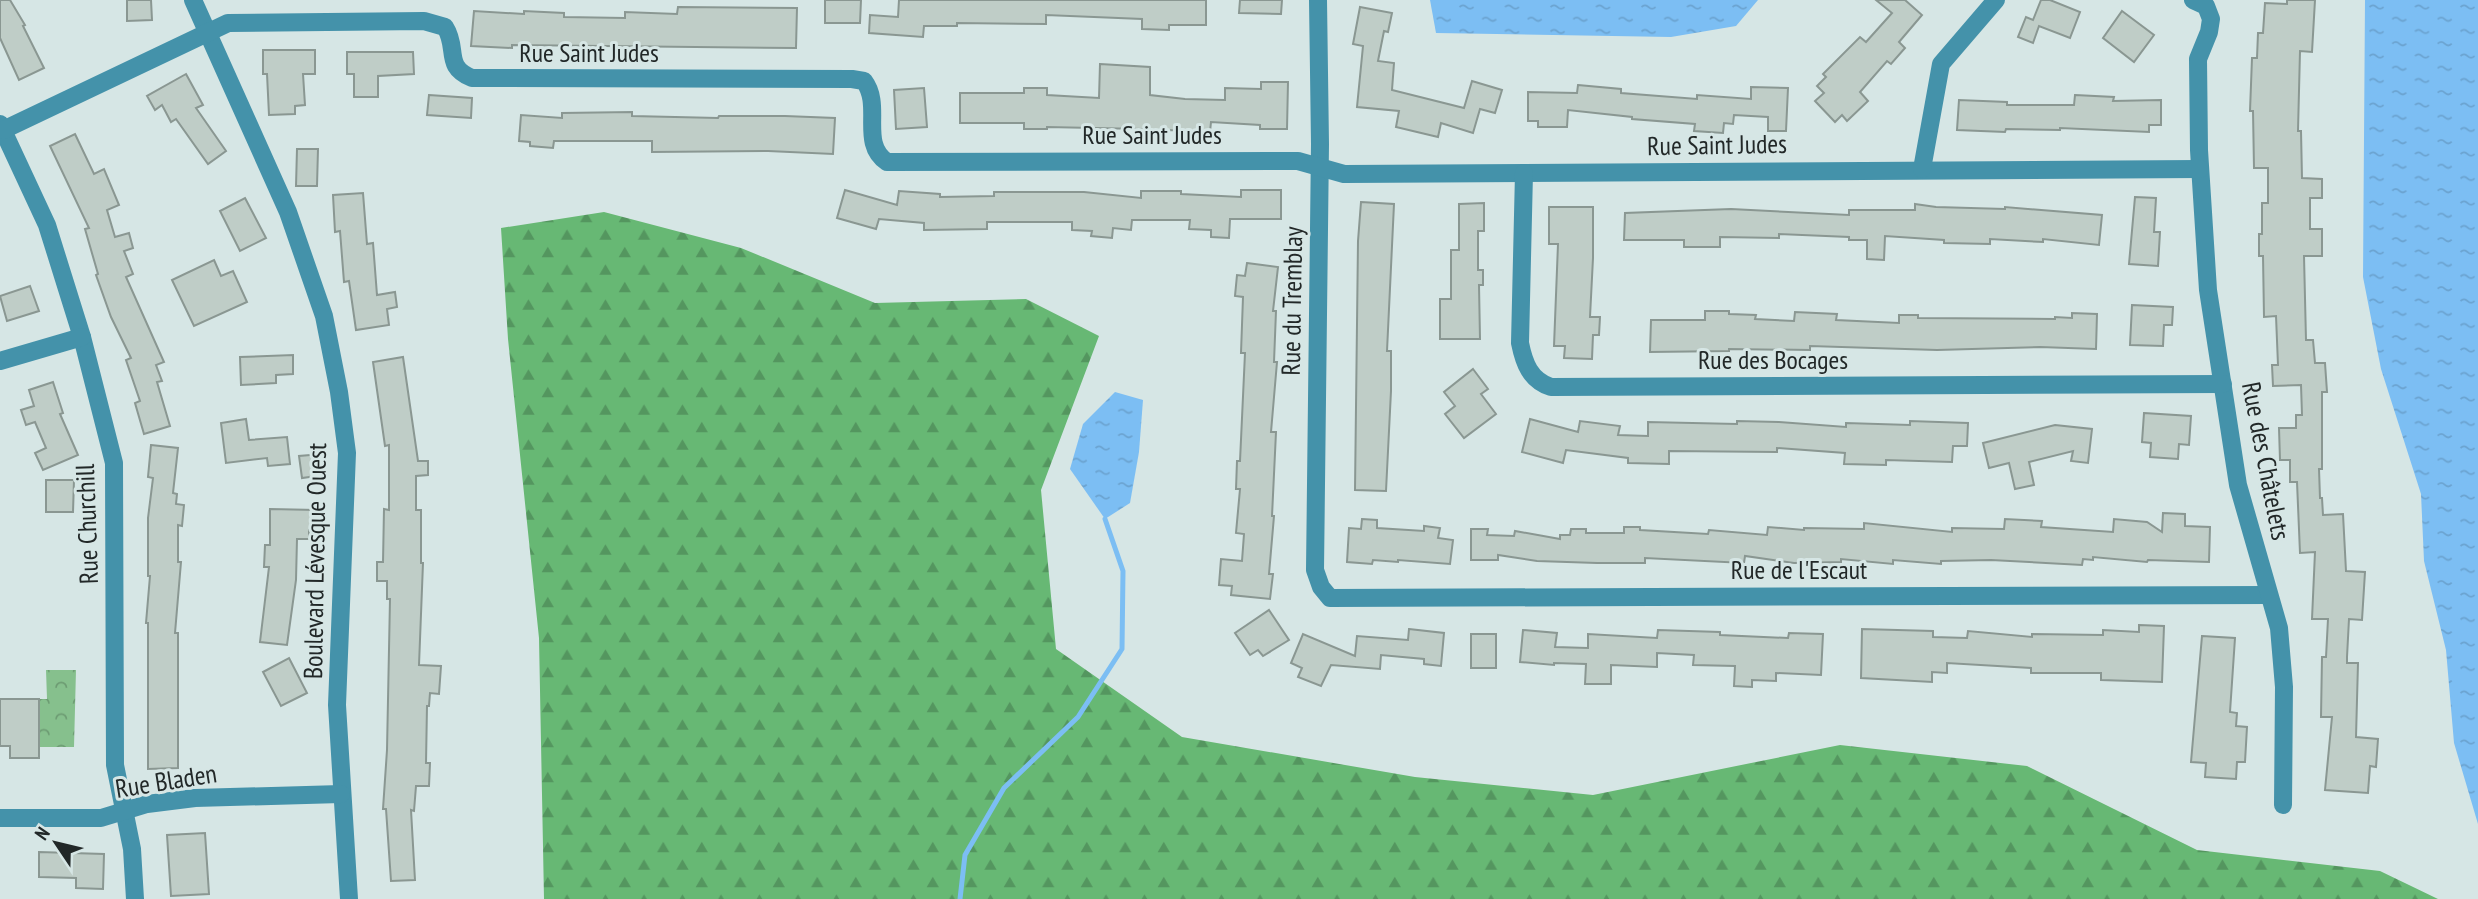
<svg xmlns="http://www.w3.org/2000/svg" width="2478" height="899" font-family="'PT Sans Narrow',sans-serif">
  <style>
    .forest { fill: url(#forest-firs) }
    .park { fill: url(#park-crowns) }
    .water { fill: url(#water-ripples) }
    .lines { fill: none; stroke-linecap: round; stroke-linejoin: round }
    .stream { stroke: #7cbef3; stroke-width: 5 }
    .building { fill: #bfcdc7; stroke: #8a9792; stroke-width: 2 }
    .minor { stroke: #4492aa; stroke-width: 18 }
    .labels { text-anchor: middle; stroke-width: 6; stroke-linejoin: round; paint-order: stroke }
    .street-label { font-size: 26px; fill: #222828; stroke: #d6e6e5 }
  </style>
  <defs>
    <pattern id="forest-firs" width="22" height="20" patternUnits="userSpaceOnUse" patternTransform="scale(1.75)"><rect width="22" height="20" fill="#67b874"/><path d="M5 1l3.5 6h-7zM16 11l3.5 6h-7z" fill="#54965f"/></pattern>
    <pattern id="park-crowns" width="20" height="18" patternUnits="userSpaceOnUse" patternTransform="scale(1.75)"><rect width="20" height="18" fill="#86c08d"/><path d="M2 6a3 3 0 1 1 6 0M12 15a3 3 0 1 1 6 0" fill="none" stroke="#6d9c73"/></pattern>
    <pattern id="water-ripples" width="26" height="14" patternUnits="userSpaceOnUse" patternTransform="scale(1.75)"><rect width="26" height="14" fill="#7cbef3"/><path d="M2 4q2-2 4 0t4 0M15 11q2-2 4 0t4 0" fill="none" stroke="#6ba3d0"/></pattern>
  </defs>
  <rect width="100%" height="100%" fill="#d6e6e5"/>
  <polygon class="forest" points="604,212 741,248 875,303 1026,299 1099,336 1041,490 1056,649 1182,737 1415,777 1593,795 1840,745 2027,766 2197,850 2380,871 2438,899 544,899 539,638 508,339 501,228"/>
  <polygon class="park" points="46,670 76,670 74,747 39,747 39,699 47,699"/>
  <g class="water">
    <polygon points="1430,0 1758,0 1736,26 1671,37 1436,33"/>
    <polygon points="2365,0 2478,0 2478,824 2454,743 2446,650 2424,561 2421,494 2381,369 2363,277"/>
    <polygon points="1115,392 1143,400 1139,452 1130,503 1105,519 1070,469 1083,424"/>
  </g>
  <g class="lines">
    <polyline class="stream" points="960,899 965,855 1004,788 1078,717 1122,649 1123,571 1105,519"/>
  </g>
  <g class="building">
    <polygon points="0,0 10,0 25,25 23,26 44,68 19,80 0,38"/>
    <polygon points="127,0 151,0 152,20 127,21"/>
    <polygon points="825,0 861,0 860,23 825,23"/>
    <polygon points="899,0 1206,0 1206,25 1169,25 1169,30 1142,29 1142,19 1046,15 1046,24 957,23 957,26 924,26 923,37 869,33 870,15 898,17"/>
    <polygon points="1240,0 1282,0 1281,14 1239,13"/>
    <polygon points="1876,0 1905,0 1922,15 1899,42 1905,48 1891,64 1887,61 1860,92 1868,101 1847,121 1842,115 1835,122 1815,101 1824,93 1817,86 1826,77 1823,74 1860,37 1866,42 1892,13"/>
    <polygon points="2041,0 2050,0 2080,12 2070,38 2039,26 2033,43 2018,37 2026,17 2033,20"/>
    <polygon points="2287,0 2315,0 2312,52 2300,51 2298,131 2301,131 2302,178 2322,179 2322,198 2310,198 2310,229 2322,229 2322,256 2304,256 2306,340 2313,340 2315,363 2325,363 2327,392 2322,392 2322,469 2319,469 2320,498 2322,498 2323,515 2343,514 2346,571 2365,572 2362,620 2349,619 2347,657 2347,663 2358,663 2356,737 2378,739 2376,767 2370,766 2368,793 2325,790 2332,717 2321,717 2322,657 2326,657 2328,619 2312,619 2315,552 2300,553 2297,482 2290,482 2290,460 2280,460 2279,428 2296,428 2296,415 2302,415 2301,385 2273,386 2272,365 2278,365 2276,316 2264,317 2263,256 2259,256 2259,234 2262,234 2262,203 2268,203 2268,168 2254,168 2253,111 2250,111 2252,58 2257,58 2258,33 2263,33 2265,3 2287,4"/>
    <polygon points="678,7 797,8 796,48 512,45 512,48 471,46 474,11 524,14 524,11 564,13 564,17 625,18 625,12 677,14"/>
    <polygon points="1360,7 1392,13 1388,32 1384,31 1378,61 1394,63 1392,90 1464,108 1472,81 1502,90 1495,113 1480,109 1473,133 1441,123 1438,137 1396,127 1399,111 1357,107 1363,46 1353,44"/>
    <polygon points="2122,11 2154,35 2134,62 2103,38"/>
    <polygon points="263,50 315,50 315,74 303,74 305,105 295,106 295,114 269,115 267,74 263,74"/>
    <polygon points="347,52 413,52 414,74 378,76 378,97 354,97 354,74 347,74"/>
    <polygon points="1100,64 1150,67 1150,95 1185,99 1225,100 1225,88 1261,89 1261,82 1288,82 1287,129 1260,129 1260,125 1211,122 1210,132 1168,130 1168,133 1142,129 1047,127 1047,129 1024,129 1024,123 960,123 960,93 1024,93 1024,88 1047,88 1047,95 1099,98"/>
    <polygon points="186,74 203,105 196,108 226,151 208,164 176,119 171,122 162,105 155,110 147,96"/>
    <polygon points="1578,85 1621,89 1621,93 1697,99 1697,95 1751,99 1751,87 1788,88 1786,131 1768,131 1768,117 1734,115 1733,124 1724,123 1723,133 1694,131 1695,124 1632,119 1632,117 1568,110 1567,127 1538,127 1538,121 1528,121 1528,92 1577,93"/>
    <polygon points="924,88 927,127 896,129 894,90"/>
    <polygon points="429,95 472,98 471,118 427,115"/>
    <polygon points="2075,95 2114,97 2113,101 2161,100 2161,125 2149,125 2149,132 2060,128 2060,130 2006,129 2005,132 1957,130 1959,100 2007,102 2007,105 2074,105"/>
    <polygon points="632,112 632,116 718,118 719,116 785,116 835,118 833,154 768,151 652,152 652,141 554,141 553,148 530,146 530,142 519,141 521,115 562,118 562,113"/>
    <polygon points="75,134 94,174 104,169 119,205 107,210 115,237 129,233 133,248 124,251 133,274 126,277 164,362 156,365 162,381 157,382 170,426 144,434 135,403 140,401 126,360 131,358 111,317 96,275 98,274 85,229 89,228 50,146"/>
    <polygon points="297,149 318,149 317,186 296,186"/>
    <polygon points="845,190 897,205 899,191 940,194 940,197 994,196 994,192 1084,192 1141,198 1141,191 1181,191 1181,194 1241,197 1241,190 1281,190 1281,219 1230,219 1229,238 1211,237 1211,230 1189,229 1190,220 1132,220 1131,230 1113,228 1112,238 1091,236 1092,231 1072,230 1072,222 987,222 987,229 924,230 924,223 879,219 876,229 837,218"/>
    <polygon points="363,193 367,244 373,243 377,295 395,292 397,307 387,309 389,325 356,330 349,281 344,282 340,231 335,232 333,195"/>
    <polygon points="2135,197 2156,198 2154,232 2160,232 2158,266 2129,264"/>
    <polygon points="245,198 266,238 240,251 220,211"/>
    <polygon points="1361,202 1394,204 1387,351 1391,351 1391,391 1386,491 1355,490 1358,241"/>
    <polygon points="1484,203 1484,231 1478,231 1478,270 1483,270 1483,285 1479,285 1480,339 1440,339 1440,299 1451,299 1451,250 1459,250 1459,204"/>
    <polygon points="1915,204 1936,207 2005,209 2005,207 2102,215 2099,245 2043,239 2043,242 1990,239 1990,244 1944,243 1944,240 1885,236 1884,260 1867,259 1867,240 1849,240 1849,237 1779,234 1779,238 1720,237 1720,247 1684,247 1684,240 1624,240 1625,213 1731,209 1849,215 1849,210 1915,210"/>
    <polygon points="1549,207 1593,207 1593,258 1590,317 1600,317 1599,335 1593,335 1592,359 1564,358 1565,346 1554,346 1558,244 1549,244"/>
    <polygon points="214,260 221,276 233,271 247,302 194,326 172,280"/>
    <polygon points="1247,263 1278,267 1273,311 1276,311 1274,362 1277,362 1271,432 1276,432 1272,516 1274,516 1269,574 1273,574 1270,599 1231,595 1232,586 1219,585 1221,559 1242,561 1244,534 1236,533 1240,489 1236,489 1237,461 1240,461 1245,353 1241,353 1243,297 1235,296 1237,275 1245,276"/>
    <polygon points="30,286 39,311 7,321 0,296"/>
    <polygon points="2132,305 2173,307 2172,325 2164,325 2163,346 2130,345"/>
    <polygon points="1705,311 1729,311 1729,314 1756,315 1755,319 1794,321 1795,312 1837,314 1836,320 1899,323 1899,315 1918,315 1918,318 2055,319 2055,317 2072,318 2072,313 2097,314 2096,349 2040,347 1937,350 1810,346 1810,350 1729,349 1729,351 1650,352 1651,320 1705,320"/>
    <polygon points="293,355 293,374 276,375 276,383 241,385 240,357"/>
    <polygon points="403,357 418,461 428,461 428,475 416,476 416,510 421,510 421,563 423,563 419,665 441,666 439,694 430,693 429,706 427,706 426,763 430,763 429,786 416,786 414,811 411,810 415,880 391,881 386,809 383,809 387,750 390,599 387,599 387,581 377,581 377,562 383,562 384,509 389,510 389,445 385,446 373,362"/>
    <polygon points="1473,369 1488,389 1481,394 1496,414 1464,438 1445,414 1455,406 1444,392"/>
    <polygon points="53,382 63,413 60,414 78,455 43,470 35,453 46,448 35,422 26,425 21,410 34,406 29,390"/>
    <polygon points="2144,413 2191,416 2189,445 2179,444 2178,459 2150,457 2151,443 2142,442"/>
    <polygon points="246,419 249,440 287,437 290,464 268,466 267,458 226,463 221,423"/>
    <polygon points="1530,419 1578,432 1580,421 1620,426 1618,435 1648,436 1648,422 1737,424 1737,421 1779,422 1846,427 1846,423 1910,425 1910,421 1968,423 1967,446 1953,446 1952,462 1886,460 1886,465 1844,464 1845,453 1777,448 1777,452 1669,451 1669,464 1628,463 1628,458 1566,450 1563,463 1522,452"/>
    <polygon points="2055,425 2092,429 2088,463 2071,461 2073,451 2029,462 2034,485 2015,489 2009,463 1989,468 1983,443"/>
    <polygon points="151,445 178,448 173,493 177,494 176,504 184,505 182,526 178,525 178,562 181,562 175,633 178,633 178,768 148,769 148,623 146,623 150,576 148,576 148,518 153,478 148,477"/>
    <polygon points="322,454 324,475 302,478 299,456"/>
    <polygon points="46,480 74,480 73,512 46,512"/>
    <polygon points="270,509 316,510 315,530 309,530 309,539 297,539 296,580 287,645 260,642 269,567 264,567 265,545 270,545"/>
    <polygon points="2163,513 2185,514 2185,526 2210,527 2209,562 2148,560 2147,562 2093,557 2093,560 2083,559 2082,565 1991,560 1941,561 1941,564 1893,560 1893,564 1841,559 1841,562 1794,563 1745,556 1744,563 1645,558 1645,563 1597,563 1537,561 1498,555 1498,560 1471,560 1471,529 1488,529 1487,535 1514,536 1515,531 1560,539 1560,535 1570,535 1571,529 1586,529 1586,533 1624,533 1624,527 1640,527 1640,530 1708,534 1709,530 1767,535 1768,527 1804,530 1804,528 1864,529 1864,523 1952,532 1952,528 2004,529 2005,519 2042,521 2041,527 2113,532 2114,519 2147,522 2162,532"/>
    <polygon points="1362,519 1377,520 1377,528 1424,531 1424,526 1440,528 1438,538 1453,540 1450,564 1398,560 1398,562 1373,560 1372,564 1347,562 1349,528 1361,529"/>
    <polygon points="1269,610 1289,640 1263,656 1258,650 1250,655 1235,633"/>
    <polygon points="2139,625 2164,626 2162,682 2101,680 2101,673 2031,673 2031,668 1947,663 1947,673 1932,672 1932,682 1861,678 1862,629 1933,631 1933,637 1967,638 1968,631 2032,637 2032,634 2103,635 2103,630 2139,632"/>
    <polygon points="1409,629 1444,633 1441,666 1424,664 1424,659 1381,655 1380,669 1331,665 1321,686 1298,677 1302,668 1291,663 1303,634 1355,656 1357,636 1408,640"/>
    <polygon points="1523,630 1557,633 1555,647 1588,648 1588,634 1657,638 1658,630 1720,632 1720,635 1788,638 1789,633 1823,634 1821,675 1776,673 1776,681 1752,680 1752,687 1734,686 1735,666 1693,665 1694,655 1657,653 1657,667 1611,665 1611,684 1585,684 1586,664 1554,663 1554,665 1520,662"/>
    <rect x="1471" y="634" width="25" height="34"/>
    <polygon points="2202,636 2235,638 2230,712 2237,713 2236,726 2247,727 2245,762 2237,762 2236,779 2205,777 2206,763 2191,762"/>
    <polygon points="289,658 307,693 281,706 263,672"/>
    <polygon points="0,699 39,699 39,758 10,758 10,746 0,746"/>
    <polygon points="205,833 209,894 171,896 167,835"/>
    <polygon points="39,852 104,854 103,889 76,888 76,878 39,877"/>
  </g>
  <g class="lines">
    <g class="minor">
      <polyline points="193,0 288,212 324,316 339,392 347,453 337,705 349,899"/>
      <polyline points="1318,0 1320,144 1315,570 1321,587 1330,598 2268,595"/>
      <polyline points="2193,0 2206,6 2211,19 2209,32 2198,59 2199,150 2208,290 2238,485 2279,628 2284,687 2283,805"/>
      <polyline points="0,124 47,225 82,337 114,463 115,765 132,849 135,899"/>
      <path d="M 3,130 L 228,23 L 424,21 L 445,27 C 459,49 443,66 472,78 L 852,79 L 864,81 C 883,106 859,143 887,162 L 1298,161 L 1344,174 L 2200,169"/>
      <polyline points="1922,169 1941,64 1996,0"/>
      <path d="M 1524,173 L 1520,343 C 1524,363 1530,380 1551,387 L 2223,384"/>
      <polyline points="0,361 82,337"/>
      <polyline points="0,818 101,818 147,804 195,798 341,794"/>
    </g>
  </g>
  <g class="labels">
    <g class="street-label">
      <text x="589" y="62">Rue Saint Judes</text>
      <text x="1152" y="144">Rue Saint Judes</text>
      <text transform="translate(1717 145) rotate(-1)" y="9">Rue Saint Judes</text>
      <text transform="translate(1292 301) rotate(-89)" y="9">Rue du Tremblay</text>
      <text x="1773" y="369">Rue des Bocages</text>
      <text transform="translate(2266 461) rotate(79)" y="9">Rue des Châtelets</text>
      <text transform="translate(87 524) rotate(-92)" y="9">Rue Churchill</text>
      <text transform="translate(315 561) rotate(-89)" y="9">Boulevard Lévesque Ouest</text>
      <text x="1799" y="579">Rue de l'Escaut</text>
      <text transform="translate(166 781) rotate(-9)" y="9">Rue Bladen</text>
    </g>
  </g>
  <g transform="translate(56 843) rotate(305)" stroke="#d6e6e5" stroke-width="5" paint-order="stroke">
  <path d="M0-5L12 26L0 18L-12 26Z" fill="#222828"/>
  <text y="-10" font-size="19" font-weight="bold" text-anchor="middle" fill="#222828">N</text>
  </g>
</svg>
